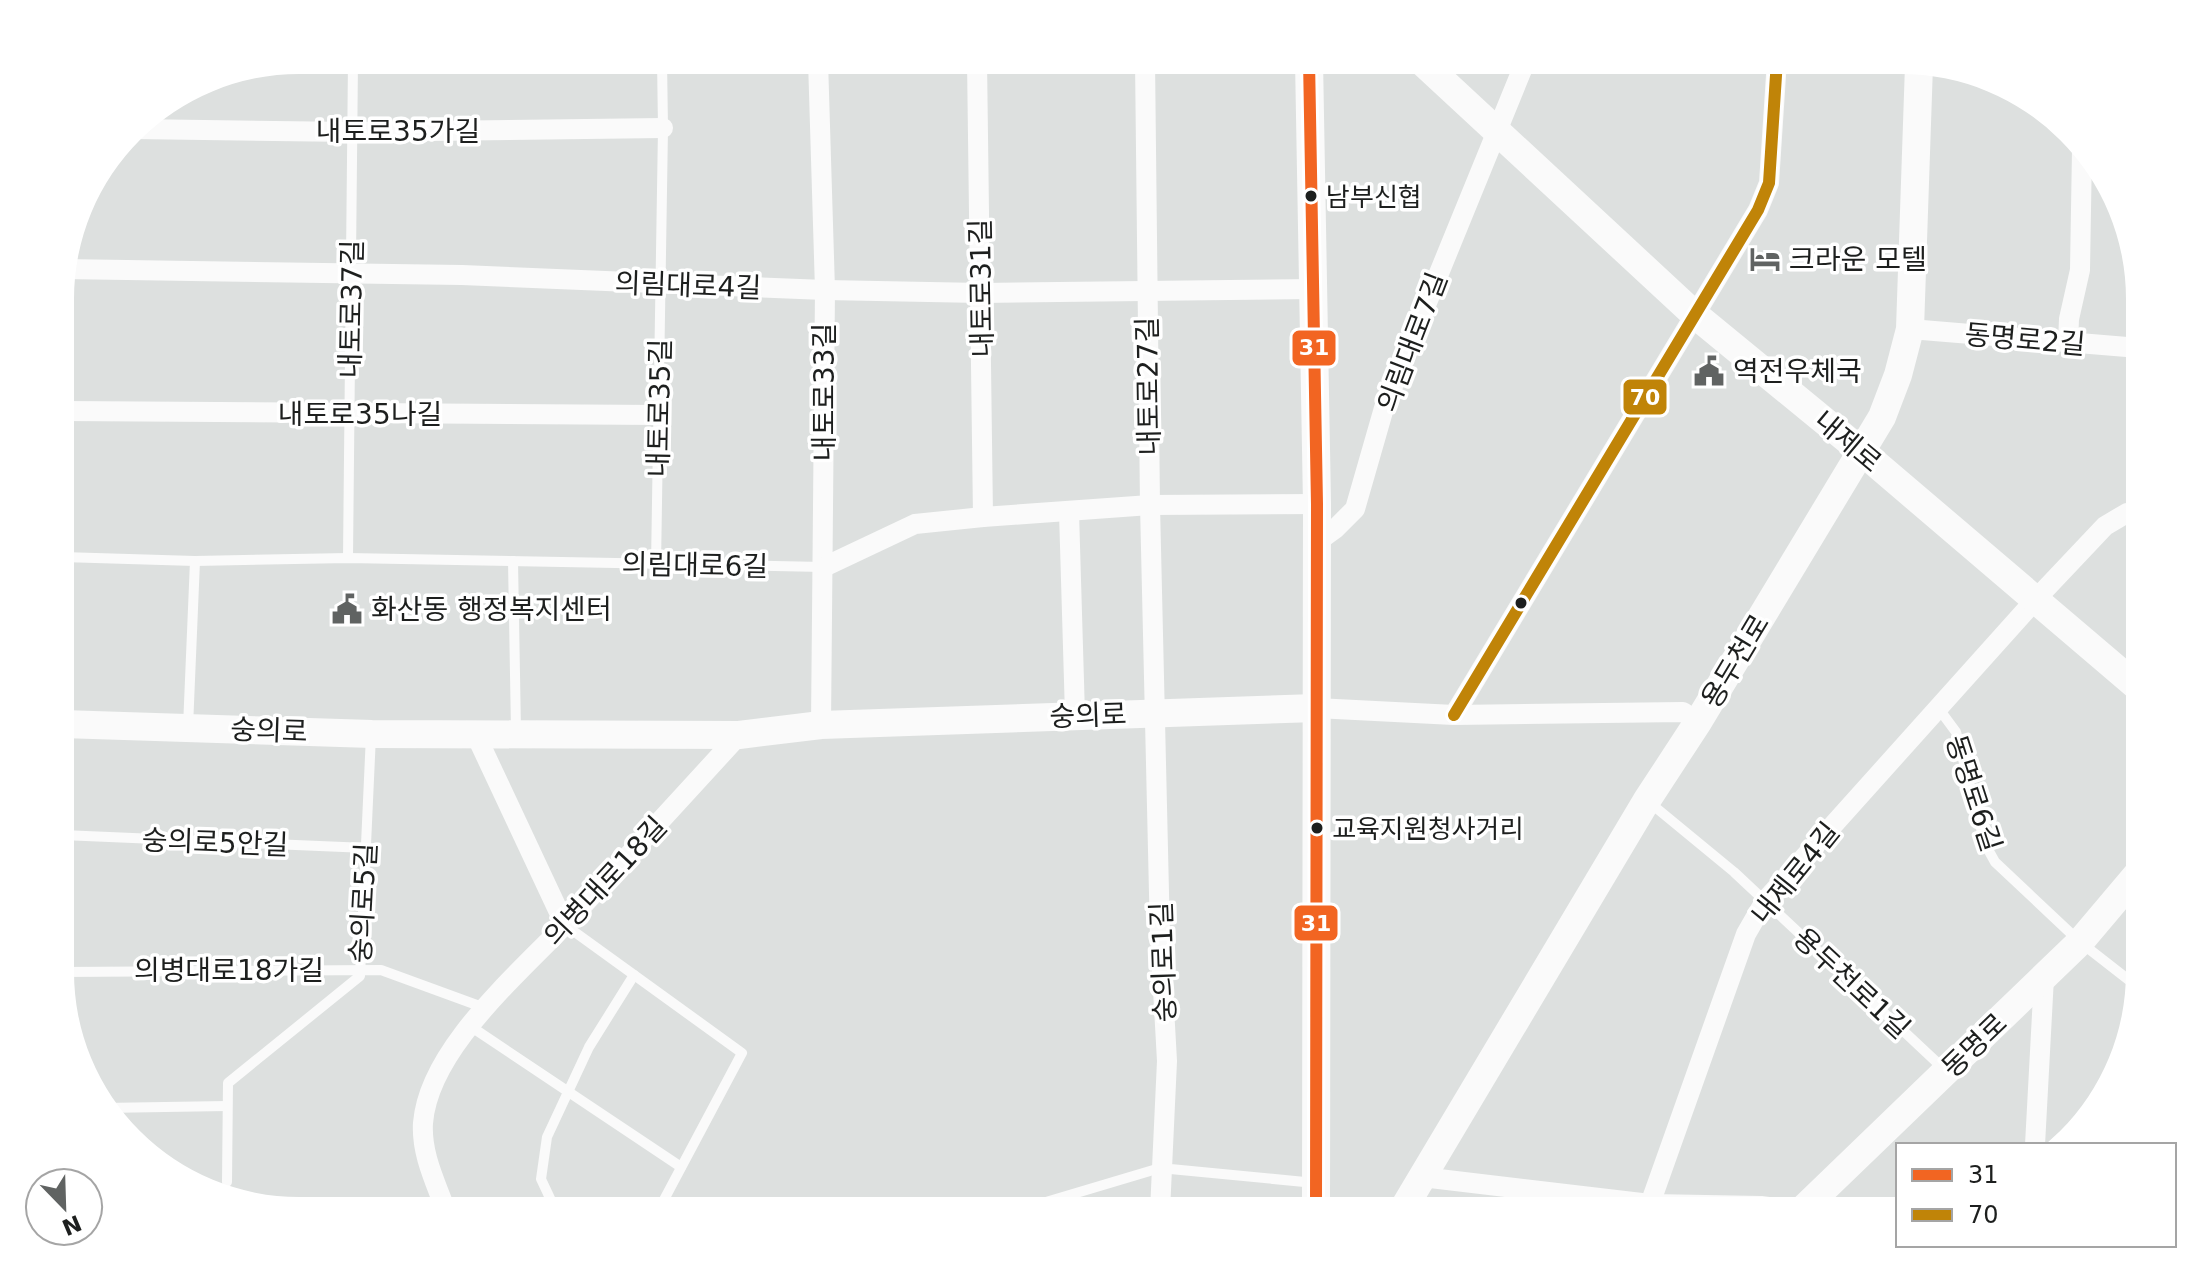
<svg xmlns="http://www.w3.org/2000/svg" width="2200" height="1271" font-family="'DejaVu Sans','Noto Sans KR',sans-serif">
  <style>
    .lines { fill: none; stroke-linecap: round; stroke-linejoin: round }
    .lane { stroke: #fafafa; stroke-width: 10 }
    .street { stroke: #fafafa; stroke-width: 20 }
    .secondary { stroke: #fafafa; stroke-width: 28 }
    .bus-1-casing { stroke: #fff; stroke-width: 18 }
    .bus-2-casing { stroke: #fff; stroke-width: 18 }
    .bus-1 { stroke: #f26522; stroke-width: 12 }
    .bus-2 { stroke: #c08408; stroke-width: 12 }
    .bus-dot { fill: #1d1f1e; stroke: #fff; stroke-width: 3 }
    .labels { text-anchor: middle; stroke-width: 7; stroke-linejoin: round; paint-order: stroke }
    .bus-label { font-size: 26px; fill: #1d1f1e; stroke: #fff; text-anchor: start }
    .street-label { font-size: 28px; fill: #1d1f1e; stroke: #fff }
    .poi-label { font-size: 28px; fill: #1d1f1e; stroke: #fff; text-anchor: start }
    .line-badge { stroke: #fff; stroke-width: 3 }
    .badge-label { font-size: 22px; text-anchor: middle; font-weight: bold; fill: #fff }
  </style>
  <rect width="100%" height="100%" fill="#dde0df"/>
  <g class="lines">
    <g class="lane">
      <polyline points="62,557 195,561 348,558 824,567"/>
      <polyline points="348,558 353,60"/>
      <polyline points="513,561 516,731"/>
      <polyline points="656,565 663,128 662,60"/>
      <polyline points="1939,709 1956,732 1985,844 1995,862 2080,942 2139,988"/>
      <polyline points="188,727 195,561"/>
      <polyline points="1649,802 1734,872 1945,1070"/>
      <polyline points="62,835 367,848"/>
      <polyline points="565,925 742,1053 658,1211"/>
      <polyline points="62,972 381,970 485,1008"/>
      <polyline points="470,1026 681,1167"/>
      <polyline points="103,1108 227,1106"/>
      <polyline points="227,1182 228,1083 360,976 371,735"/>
      <polyline points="556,1211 541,1179 547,1137 589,1047 634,975"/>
      <polyline points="1016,1211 1160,1168 1315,1183"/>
    </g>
    <g class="street">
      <polyline points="818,60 825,290 821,725"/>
      <polyline points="977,60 983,517"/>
      <polyline points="1145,60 1150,505 1160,936 1167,1061 1160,1211"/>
      <polyline points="134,129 353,132 663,128"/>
      <polyline points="62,269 462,275 825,290 981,293 1315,289"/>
      <polyline points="1910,329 2139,348"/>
      <polyline points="2068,343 2069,319 2080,270 2082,150"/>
      <polyline points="62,411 659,415"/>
      <polyline points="1069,512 1075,715"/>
      <polyline points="1317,542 1335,529 1355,509 1384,408 1526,60"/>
      <polyline points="824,567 915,524 983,517 1150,505 1317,504"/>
      <polyline points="1316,708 1454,715 1683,712 1698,722"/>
      <polyline points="1454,715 1758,210 1769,183 1777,60"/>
      <polyline points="475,733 565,925"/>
      <polyline points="2035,1145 2044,977"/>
      <polyline points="1422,1177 1650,1204 1761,1206 1798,1211"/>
      <polyline points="1650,1204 1746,934 1765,901 2036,599 2105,526 2127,513 2139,512"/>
      <path d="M 446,1211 C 436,1183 421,1154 423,1123 C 429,1046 525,969 574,915 C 629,855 684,795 739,735"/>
      <polyline points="1809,1211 1898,1210"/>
    </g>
    <g class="secondary">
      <polyline points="1309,60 1317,504 1316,1211"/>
      <polyline points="1420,60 1694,314 1861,451 2139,688"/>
      <polyline points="62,724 372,734 739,735 821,725 1316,708"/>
      <polyline points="1402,1211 1647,800 1698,722 1882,417 1898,375 1910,329 1919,65"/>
      <polyline points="1801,1211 2080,942 2140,871"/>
    </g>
    <g class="bus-1-casing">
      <polyline id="bus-1" points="1309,60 1317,504 1316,1211"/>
    </g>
    <g class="bus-2-casing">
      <polyline id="bus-2" points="1454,715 1758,210 1769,183 1777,60"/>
    </g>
    <use href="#bus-1" class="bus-1"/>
    <use href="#bus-2" class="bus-2"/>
  </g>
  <defs>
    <g id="hotel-bare" transform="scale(2.4)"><path d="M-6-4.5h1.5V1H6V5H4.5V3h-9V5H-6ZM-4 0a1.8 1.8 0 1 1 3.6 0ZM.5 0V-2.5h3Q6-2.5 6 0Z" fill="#606362" stroke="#fff" stroke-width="2.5" paint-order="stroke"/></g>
    <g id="civic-bare" transform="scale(2.4)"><path d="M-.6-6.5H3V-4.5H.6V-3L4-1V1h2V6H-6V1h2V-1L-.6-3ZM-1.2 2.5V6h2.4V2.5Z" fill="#606362" stroke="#fff" stroke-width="2.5" paint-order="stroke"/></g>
  </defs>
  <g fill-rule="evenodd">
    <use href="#hotel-bare" x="1765" y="259"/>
    <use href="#civic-bare" x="1709" y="371"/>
    <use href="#civic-bare" x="347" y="609"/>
  </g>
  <g class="bus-dot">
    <circle cx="1311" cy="196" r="7"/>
    <circle cx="1521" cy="603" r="7"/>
    <circle cx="1317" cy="828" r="7"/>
  </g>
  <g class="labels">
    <g class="bus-label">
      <text x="1326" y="206">남부신협</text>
      <text x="1332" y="838">교육지원청사거리</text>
    </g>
    <g class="street-label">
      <text x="398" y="141">내토로35가길</text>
      <text transform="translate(688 285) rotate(2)" y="10">의림대로4길</text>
      <text transform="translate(981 288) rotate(-91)" y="10">내토로31길</text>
      <text transform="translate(351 309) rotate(-89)" y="10">내토로37길</text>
      <text transform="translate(2025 339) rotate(5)" y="10">동명로2길</text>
      <text transform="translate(1412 342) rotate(-69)" y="10">의림대로7길</text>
      <text transform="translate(1148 386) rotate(-91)" y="10">내토로27길</text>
      <text transform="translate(824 392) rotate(-90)" y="10">내토로33길</text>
      <text transform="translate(659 408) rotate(-89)" y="10">내토로35길</text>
      <text x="360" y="424">내토로35나길</text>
      <text transform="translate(1848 441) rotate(40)" y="10">내제로</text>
      <text transform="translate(695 565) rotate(1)" y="10">의림대로6길</text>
      <text transform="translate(1735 661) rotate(-59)" y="10">용두천로</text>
      <text transform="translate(1088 715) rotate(-2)" y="10">숭의로</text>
      <text transform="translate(269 730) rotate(2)" y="10">숭의로</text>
      <text transform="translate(1974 793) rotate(72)" y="10">동명로6길</text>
      <text transform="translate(215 842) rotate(2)" y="10">숭의로5안길</text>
      <text transform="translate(1795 873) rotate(-51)" y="10">내제로4길</text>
      <text transform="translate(605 881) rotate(-47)" y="10">의병대로18길</text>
      <text transform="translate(363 903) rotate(-87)" y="10">숭의로5길</text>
      <text transform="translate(1163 962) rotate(-92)" y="10">숭의로1길</text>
      <text x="229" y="980">의병대로18가길</text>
      <text transform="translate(1852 983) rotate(43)" y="10">용두천로1길</text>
      <text transform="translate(1974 1045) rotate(-44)" y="10">동명로</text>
    </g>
    <g class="poi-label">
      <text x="1789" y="269">크라운 모텔</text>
      <text x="1733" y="381">역전우체국</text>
      <text x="371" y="619">화산동 행정복지센터</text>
    </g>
  </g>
  <path d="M0 0H2200V1271H0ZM299 74H1901A225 225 0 0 1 2126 299V972A225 225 0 0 1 1901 1197H299A225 225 0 0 1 74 972V299A225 225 0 0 1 299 74Z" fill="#fff" fill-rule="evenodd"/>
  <g class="line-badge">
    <rect x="1291" y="329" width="46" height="38" rx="8" fill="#f26522"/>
    <rect x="1622" y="378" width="46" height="38" rx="8" fill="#c08408"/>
    <rect x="1293" y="904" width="46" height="38" rx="8" fill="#f26522"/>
  </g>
  <g class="badge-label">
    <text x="1314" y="355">31</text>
    <text x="1645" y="405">70</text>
    <text x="1316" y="931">31</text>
  </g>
  <rect x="1896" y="1143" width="280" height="104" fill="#ffffff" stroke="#a5a5a5" stroke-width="2"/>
  <rect x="1912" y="1169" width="40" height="12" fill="#f26522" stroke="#a5a5a5" stroke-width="2"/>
  <text x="1968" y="1183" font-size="24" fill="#1d1f1e">31</text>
  <rect x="1912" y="1209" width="40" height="12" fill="#c08408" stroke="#a5a5a5" stroke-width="2"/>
  <text x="1968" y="1223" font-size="24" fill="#1d1f1e">70</text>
  <g transform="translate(64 1207) rotate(157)"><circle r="38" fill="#ffffff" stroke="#a5a5a5" stroke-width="2"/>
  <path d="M0-6L14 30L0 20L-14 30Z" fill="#606362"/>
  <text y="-12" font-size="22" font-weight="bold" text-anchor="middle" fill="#1d1f1e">N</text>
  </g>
</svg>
